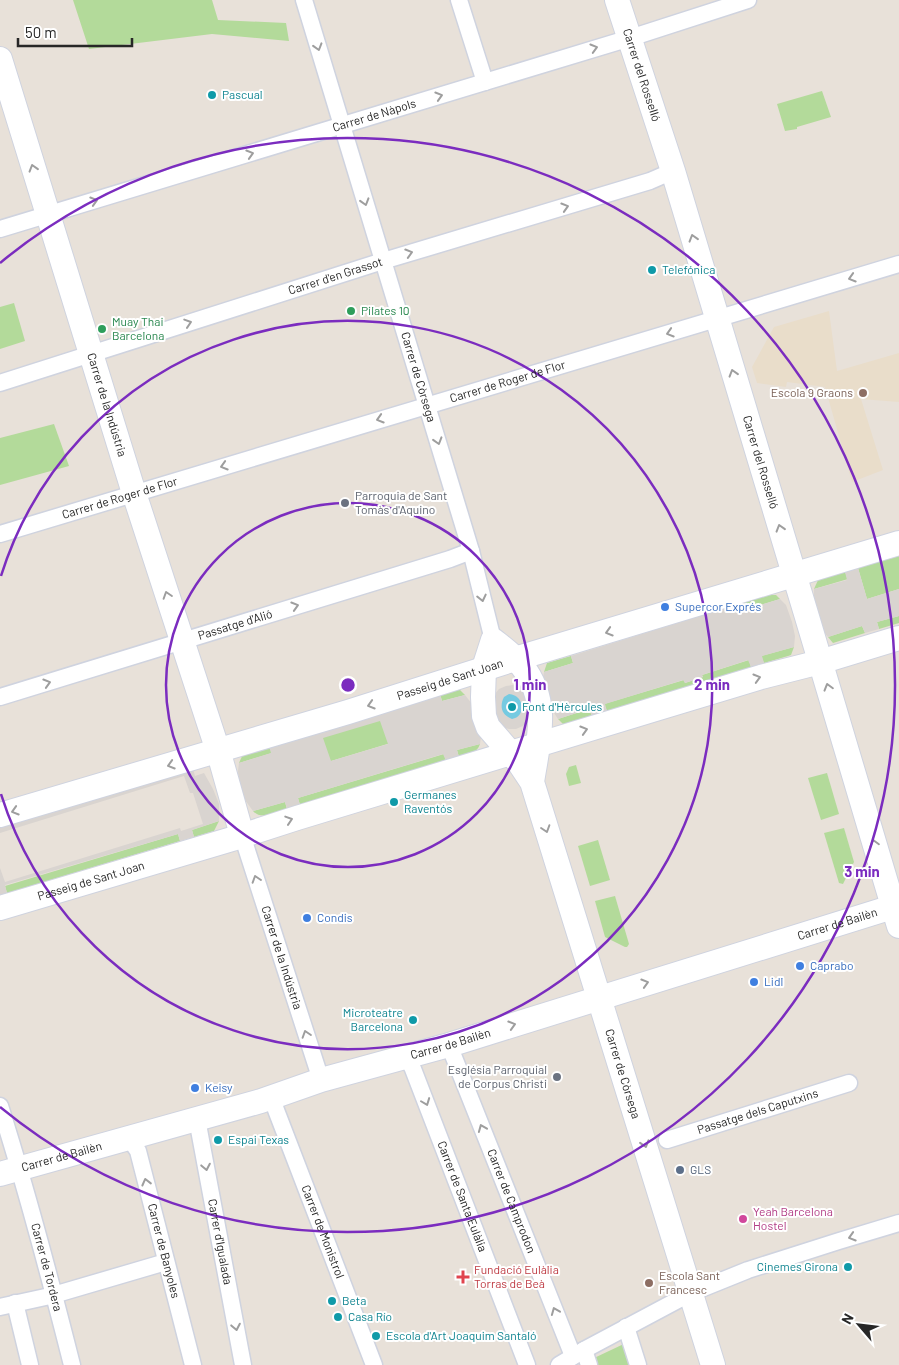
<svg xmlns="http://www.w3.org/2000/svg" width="899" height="1365" font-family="Barlow,sans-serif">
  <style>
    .education { fill: #e9ddca }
    .green { fill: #b3da9a }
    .plaza { fill: #d9d4d0; fill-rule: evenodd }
    .water { fill: #75cae1 }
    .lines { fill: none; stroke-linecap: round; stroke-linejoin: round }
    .street-casing { stroke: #cfd3df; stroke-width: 19 }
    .secondary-casing { stroke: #cfd3df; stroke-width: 26 }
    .street { stroke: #fff; stroke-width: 16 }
    .secondary { stroke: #fff; stroke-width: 24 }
    .oneway { stroke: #9e9e9e }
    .ring { fill: none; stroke: #7b2cbf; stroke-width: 2.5 }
    .culture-dot { fill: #0f9aa8; stroke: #fff; stroke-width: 2 }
    .leisure-dot { fill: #2e9e5b; stroke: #fff; stroke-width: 2 }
    .education-dot { fill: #8d6e63; stroke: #fff; stroke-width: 2 }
    .worship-dot { fill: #6b7280; stroke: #fff; stroke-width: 2 }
    .shop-dot { fill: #3f7fe0; stroke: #fff; stroke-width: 2 }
    .service-dot { fill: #5c6f8a; stroke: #fff; stroke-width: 2 }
    .hotel-dot { fill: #d1479c; stroke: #fff; stroke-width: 2 }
    .health-dot { fill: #e0444e; stroke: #fff; stroke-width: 2 }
    .labels { text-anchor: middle; stroke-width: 4; stroke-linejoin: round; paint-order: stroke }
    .street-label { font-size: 12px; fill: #272727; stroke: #fff }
    .culture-label { font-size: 12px; fill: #0d838f; stroke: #fff; text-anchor: start }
    .leisure-label { font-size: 12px; fill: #27864d; stroke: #fff; text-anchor: start }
    .education-label { font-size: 12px; fill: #785e54; stroke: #fff; text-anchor: end }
    .worship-label { font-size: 12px; fill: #5b616d; stroke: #fff; text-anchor: start }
    .shop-label { font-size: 12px; fill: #366cbe; stroke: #fff; text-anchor: start }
    .service-label { font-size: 12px; fill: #4e5e75; stroke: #fff; text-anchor: start }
    .hotel-label { font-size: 12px; fill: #b23c85; stroke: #fff; text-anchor: start }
    .health-label { font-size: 12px; fill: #be3a42; stroke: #fff; text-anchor: start }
    .centre { fill: #7b2cbf; stroke: #fff; stroke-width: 2.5 }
    .ring-label { font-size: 15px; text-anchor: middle; font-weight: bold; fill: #7b2cbf; stroke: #fff; stroke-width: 4; stroke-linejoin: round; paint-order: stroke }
  </style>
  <rect width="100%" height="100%" fill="#e8e1d9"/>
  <polygon class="education" points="829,311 837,371 899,353 899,402 861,399 883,470 852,482 825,387 787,382 786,387 757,383 752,367 774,327"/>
  <g class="green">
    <polygon points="73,0 212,0 218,20 286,23 289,41 212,34 89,49"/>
    <polygon points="822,91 831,117 797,127 797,129 785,131 777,104"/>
    <polygon points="14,303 25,341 0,349 0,307"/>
    <polygon points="54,424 69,466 0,485 0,438"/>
    <polygon points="899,556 899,589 867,599 858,568"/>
    <polygon points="845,572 848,579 814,589 818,580"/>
    <polygon points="767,595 776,595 780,599 747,609 744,602"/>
    <polygon points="899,616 899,623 879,629 877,622"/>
    <polygon points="862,626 865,633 833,643 828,637"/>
    <polygon points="794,647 791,655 788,656 764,663 761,656"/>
    <polygon points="571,656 573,663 544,672 547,663"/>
    <polygon points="749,660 751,667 607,711 604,704 684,680 685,683 703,677 702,675"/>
    <polygon points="456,690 460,690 465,695 442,701 440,694"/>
    <polygon points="428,698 437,729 331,761 281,742"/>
    <polygon points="589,709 592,716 569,723 563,724 558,719"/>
    <path d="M 480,744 C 477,754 468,754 459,757 L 457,750 Z"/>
    <polygon points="269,746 272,753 239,763 243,754"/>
    <polygon points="444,754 446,761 300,805 298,798"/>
    <polygon points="576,765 581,783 569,786 566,774 569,767"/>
    <polygon points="827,773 839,814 821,820 808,778"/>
    <path d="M 285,802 L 287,809 C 277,812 261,821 253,811 Z"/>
    <polygon points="219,821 214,831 194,837 192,830"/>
    <polygon points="844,828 854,862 843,884 839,883 824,833"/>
    <polygon points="178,834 180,841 7,893 5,886"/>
    <polygon points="598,840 610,880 590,886 578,846"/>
    <polygon points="615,896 629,944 627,947 625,947 605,937 595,901"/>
    <polygon points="628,1342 636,1365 594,1365 592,1359"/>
  </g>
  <g class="plaza">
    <polygon points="858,568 867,599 899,589 899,616 877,622 879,629 865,633 862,626 828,637 823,631 814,605 814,589 847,580 845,572"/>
    <polygon points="780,599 786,605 792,622 795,636 794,647 762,656 764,663 751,667 748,660 702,675 703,677 685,683 683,680 605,704 607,711 592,716 589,709 558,719 547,702 542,683 544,672 573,663 571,656 744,602 747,609"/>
    <polygon points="513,685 520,686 526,690 529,721 523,726 516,729 509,729 502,727 495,723 494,695 499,689 506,686"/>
    <path d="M 440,694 L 442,701 L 465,695 L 472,704 L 481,736 L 480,744 L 457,750 L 459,757 L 446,761 L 443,754 L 298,798 L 300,805 L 287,809 L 285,802 L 253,811 L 245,800 L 239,783 L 238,771 L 239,763 L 271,753 L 269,746 ZM 380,721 L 388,744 L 331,761 L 323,738 Z"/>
    <polygon points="193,769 195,776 204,773 213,789 219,804 219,821 192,830 194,837 180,841 178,834 5,885 7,893 0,895 0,868 5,882 180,828 181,831 203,824 193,793 190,793 184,776 0,833 0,827"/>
  </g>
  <path class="water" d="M 509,694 C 524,695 527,716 512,719 C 502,715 499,707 504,697 Z"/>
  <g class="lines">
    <g class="street-casing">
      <g id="street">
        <path id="s1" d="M 304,0 L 471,551 L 493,640"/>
        <polyline points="459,0 485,82"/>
        <path id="s2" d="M 0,229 L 630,38 L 748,0"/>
        <path id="s3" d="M 0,383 L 383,261 L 650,181 L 673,171"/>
        <path id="s4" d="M 0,534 L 899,264"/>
        <path id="s5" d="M 0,697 L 450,559 L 471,551"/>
        <path id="s6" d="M 242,835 L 321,1080"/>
        <path id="s7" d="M 449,1045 L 573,1356"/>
        <path id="s8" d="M 407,1057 L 413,1069 L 527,1365"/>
        <path id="s9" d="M 272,1097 L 276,1110 L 374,1365"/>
        <path id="s10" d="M 0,1106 C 27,1191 50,1278 72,1365"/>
        <path id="s11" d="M 197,1119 L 243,1365"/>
        <path id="s12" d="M 129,1138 L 138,1151 L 193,1365"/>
        <path id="s13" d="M 667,1140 L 849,1083"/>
        <polyline points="15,1303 30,1365"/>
        <polyline points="0,1307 50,1296 166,1262"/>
        <polyline points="626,1327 638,1365"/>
        <polyline points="584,1350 589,1365"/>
        <polyline points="559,1365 584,1350 691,1293 748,1270 839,1241 899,1223"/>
      </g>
    </g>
    <g class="secondary-casing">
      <g id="secondary">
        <path id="s14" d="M 617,0 L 673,171 L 807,617 L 899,926"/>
        <path id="s15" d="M 0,59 L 134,493 L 220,757 L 242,835"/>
        <path id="s16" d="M 532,782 C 538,742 551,702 522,666 C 514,656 503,648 493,640 L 484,668 L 483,697 L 484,716 L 488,727 L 520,764 L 532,782 L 713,1365"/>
        <path id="s17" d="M 0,815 L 348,712 L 515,659 L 899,543"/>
        <path id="s18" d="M 0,908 L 232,839 L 297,818 L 652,710 L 761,677 L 820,662 L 899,638"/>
        <path id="s19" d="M 0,1174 L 261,1101 L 321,1080 L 449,1045 L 899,905"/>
      </g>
    </g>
    <use href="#street" class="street"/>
    <use href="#secondary" class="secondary"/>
  </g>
  <defs><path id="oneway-chevron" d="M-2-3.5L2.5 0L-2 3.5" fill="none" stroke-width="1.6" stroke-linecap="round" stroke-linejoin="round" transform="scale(1.25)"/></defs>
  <g class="oneway">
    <use href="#oneway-chevron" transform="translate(318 47) rotate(73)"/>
    <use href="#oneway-chevron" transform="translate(594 48) rotate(-16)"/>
    <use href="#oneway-chevron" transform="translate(439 96) rotate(-17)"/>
    <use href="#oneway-chevron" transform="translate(250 154) rotate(-17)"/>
    <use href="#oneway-chevron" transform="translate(33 168) rotate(-107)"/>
    <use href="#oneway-chevron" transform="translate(94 201) rotate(-17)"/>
    <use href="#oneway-chevron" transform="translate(365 202) rotate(73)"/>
    <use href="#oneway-chevron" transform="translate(565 207) rotate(-17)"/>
    <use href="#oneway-chevron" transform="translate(693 238) rotate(-107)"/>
    <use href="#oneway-chevron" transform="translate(409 253) rotate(-17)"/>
    <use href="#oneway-chevron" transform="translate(852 278) rotate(163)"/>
    <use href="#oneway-chevron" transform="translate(188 323) rotate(-18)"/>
    <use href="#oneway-chevron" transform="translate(670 333) rotate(163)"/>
    <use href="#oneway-chevron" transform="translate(733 373) rotate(-107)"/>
    <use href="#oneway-chevron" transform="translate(380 419) rotate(163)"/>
    <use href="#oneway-chevron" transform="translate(438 441) rotate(73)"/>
    <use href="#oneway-chevron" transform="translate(224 466) rotate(163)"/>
    <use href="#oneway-chevron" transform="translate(780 528) rotate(-107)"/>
    <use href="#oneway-chevron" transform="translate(167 595) rotate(-108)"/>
    <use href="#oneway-chevron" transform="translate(482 598) rotate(77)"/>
    <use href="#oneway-chevron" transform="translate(295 606) rotate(-17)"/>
    <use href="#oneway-chevron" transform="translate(609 632) rotate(163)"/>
    <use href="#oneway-chevron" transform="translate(757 678) rotate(-16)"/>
    <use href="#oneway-chevron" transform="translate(47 683) rotate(-17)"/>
    <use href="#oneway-chevron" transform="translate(828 687) rotate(-106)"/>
    <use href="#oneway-chevron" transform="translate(371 705) rotate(163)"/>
    <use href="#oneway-chevron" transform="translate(584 730) rotate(-17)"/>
    <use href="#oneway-chevron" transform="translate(171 765) rotate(163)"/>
    <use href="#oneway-chevron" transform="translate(15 811) rotate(163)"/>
    <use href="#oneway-chevron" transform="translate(289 820) rotate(-18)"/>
    <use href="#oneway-chevron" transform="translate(546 829) rotate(72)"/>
    <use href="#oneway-chevron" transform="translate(874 843) rotate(-106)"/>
    <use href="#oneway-chevron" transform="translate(256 879) rotate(-108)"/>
    <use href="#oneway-chevron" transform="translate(645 983) rotate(-17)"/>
    <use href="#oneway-chevron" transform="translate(512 1025) rotate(-17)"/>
    <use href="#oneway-chevron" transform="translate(306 1034) rotate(-108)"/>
    <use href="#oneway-chevron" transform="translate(426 1102) rotate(69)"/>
    <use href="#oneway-chevron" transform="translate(482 1128) rotate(-112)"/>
    <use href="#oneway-chevron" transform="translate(645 1144) rotate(73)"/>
    <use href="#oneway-chevron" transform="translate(206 1167) rotate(79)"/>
    <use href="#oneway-chevron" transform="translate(146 1182) rotate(-104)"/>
    <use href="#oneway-chevron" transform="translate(852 1237) rotate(163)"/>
    <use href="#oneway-chevron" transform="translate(555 1311) rotate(-112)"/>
    <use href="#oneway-chevron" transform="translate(236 1327) rotate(79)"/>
  </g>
  <g class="ring">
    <circle cx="348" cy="685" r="182"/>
    <path d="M1 576A364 364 0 1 1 1 794"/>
    <path d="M0 263A547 547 0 1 1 0 1107"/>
  </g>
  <g class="culture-dot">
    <circle cx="212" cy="95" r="5"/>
    <circle cx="652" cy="270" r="5"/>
    <circle cx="512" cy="707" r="5"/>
    <circle cx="394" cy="802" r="5"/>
    <circle cx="413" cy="1020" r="5"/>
    <circle cx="218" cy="1140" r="5"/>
    <circle cx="848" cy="1267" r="5"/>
    <circle cx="332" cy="1301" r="5"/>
    <circle cx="338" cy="1317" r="5"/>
    <circle cx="376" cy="1336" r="5"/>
  </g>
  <g class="leisure-dot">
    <circle cx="351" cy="311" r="5"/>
    <circle cx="102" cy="329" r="5"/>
  </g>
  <g class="education-dot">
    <circle cx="863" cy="393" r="5"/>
    <circle cx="649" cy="1283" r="5"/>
  </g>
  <g class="worship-dot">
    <circle cx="345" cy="503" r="5"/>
    <circle cx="557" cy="1077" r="5"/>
  </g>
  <g class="shop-dot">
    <circle cx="665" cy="607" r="5"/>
    <circle cx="307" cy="918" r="5"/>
    <circle cx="800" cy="966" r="5"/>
    <circle cx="754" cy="982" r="5"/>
    <circle cx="195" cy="1088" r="5"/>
  </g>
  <circle class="service-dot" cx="680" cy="1170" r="5"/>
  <circle class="hotel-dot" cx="743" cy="1219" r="5"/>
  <path class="health-dot" d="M460.5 1269.5h5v5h5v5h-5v5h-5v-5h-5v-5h5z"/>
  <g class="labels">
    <g class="street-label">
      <text dy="4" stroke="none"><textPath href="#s14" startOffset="79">Carrer del Rosselló</textPath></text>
      <text dy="4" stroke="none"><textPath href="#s2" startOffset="391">Carrer de Nàpols</textPath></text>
      <text dy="4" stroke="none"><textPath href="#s3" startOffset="352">Carrer d'en Grassot</textPath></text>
      <text dy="4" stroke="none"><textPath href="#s1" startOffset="394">Carrer de Còrsega</textPath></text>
      <text dy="4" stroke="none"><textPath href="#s4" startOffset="530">Carrer de Roger de Flor</textPath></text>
      <text dy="4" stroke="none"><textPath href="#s15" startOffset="362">Carrer de la Indústria</textPath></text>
      <text dy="4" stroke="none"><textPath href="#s14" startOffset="484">Carrer del Rosselló</textPath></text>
      <text dy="4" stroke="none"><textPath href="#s4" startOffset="125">Carrer de Roger de Flor</textPath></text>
      <text dy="4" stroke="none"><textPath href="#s5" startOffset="246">Passatge d'Alió</textPath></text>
      <text dy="4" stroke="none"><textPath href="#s17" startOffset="470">Passeig de Sant Joan</textPath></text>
      <text dy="4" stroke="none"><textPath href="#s18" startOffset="95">Passeig de Sant Joan</textPath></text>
      <text dy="4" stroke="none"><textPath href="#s19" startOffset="874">Carrer de Bailèn</textPath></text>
      <text dy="4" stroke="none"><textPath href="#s6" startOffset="129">Carrer de la Indústria</textPath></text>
      <text dy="4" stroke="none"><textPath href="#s19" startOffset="469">Carrer de Bailèn</textPath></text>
      <text dy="4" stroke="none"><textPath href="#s16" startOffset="625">Carrer de Còrsega</textPath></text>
      <text dy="4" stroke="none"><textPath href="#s13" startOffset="95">Passatge dels Caputxins</textPath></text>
      <text dy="4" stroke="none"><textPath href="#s19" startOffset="64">Carrer de Bailèn</textPath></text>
      <text dy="4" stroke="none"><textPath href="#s8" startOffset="150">Carrer de Santa Eulàlia</textPath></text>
      <text dy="4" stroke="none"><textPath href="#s7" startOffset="168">Carrer de Camprodon</textPath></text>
      <text dy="4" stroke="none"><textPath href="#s9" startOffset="144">Carrer de Monistrol</textPath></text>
      <text dy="4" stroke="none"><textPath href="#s11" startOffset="125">Carrer d'Igualada</textPath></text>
      <text dy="4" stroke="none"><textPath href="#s12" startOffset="119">Carrer de Banyoles</textPath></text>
      <text dy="4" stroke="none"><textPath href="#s10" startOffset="168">Carrer de Tordera</textPath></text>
    </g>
    <g class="culture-label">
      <text x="222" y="99">Pascual</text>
      <text x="662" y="274">Telefónica</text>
      <text x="522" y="711">Font d'Hèrcules</text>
      <text x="404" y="799">Germanes<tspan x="404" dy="14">Raventós</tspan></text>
      <text x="403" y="1017" text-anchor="end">Microteatre<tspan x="403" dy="14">Barcelona</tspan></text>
      <text x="228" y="1144">Espai Texas</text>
      <text x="838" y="1271" text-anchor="end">Cinemes Girona</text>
      <text x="342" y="1305">Beta</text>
      <text x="348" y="1321">Casa Río</text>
      <text x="386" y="1340">Escola d'Art Joaquim Santaló</text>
    </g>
    <g class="leisure-label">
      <text x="361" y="315">Pilates 10</text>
      <text x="112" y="326">Muay Thai<tspan x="112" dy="14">Barcelona</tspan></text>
    </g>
    <g class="education-label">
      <text x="853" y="397">Escola 9 Graons</text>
      <text x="659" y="1280" text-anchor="start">Escola Sant<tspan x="659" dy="14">Francesc</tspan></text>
    </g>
    <g class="worship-label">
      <text x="355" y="500">Parroquia de Sant<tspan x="355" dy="14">Tomàs d'Aquino</tspan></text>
      <text x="547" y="1074" text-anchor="end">Església Parroquial<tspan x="547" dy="14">de Corpus Christi</tspan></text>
    </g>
    <g class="shop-label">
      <text x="675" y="611">Supercor Exprés</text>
      <text x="317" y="922">Condis</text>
      <text x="810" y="970">Caprabo</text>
      <text x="764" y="986">Lidl</text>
      <text x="205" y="1092">Keisy</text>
    </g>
    <g class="service-label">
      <text x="690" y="1174">GLS</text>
    </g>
    <g class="hotel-label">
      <text x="753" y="1216">Yeah Barcelona<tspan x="753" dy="14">Hostel</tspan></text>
    </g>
    <g class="health-label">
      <text x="474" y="1274">Fundació Eulàlia<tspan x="474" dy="14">Torras de Beà</tspan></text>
    </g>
  </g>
  <circle cx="348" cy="685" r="8" class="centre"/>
  <g class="ring-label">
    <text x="530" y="690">1 min</text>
    <text x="712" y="690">2 min</text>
    <text x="862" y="877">3 min</text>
  </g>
  <g transform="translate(859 1325) rotate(298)" stroke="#ffffff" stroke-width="4" paint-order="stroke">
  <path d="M0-4L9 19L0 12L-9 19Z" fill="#272727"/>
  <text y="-8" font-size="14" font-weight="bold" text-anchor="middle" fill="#272727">N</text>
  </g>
  <path d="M18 38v8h114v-8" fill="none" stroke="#272727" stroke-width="2.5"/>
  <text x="25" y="38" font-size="15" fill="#272727" stroke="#ffffff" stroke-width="4" paint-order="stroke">50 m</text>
</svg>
